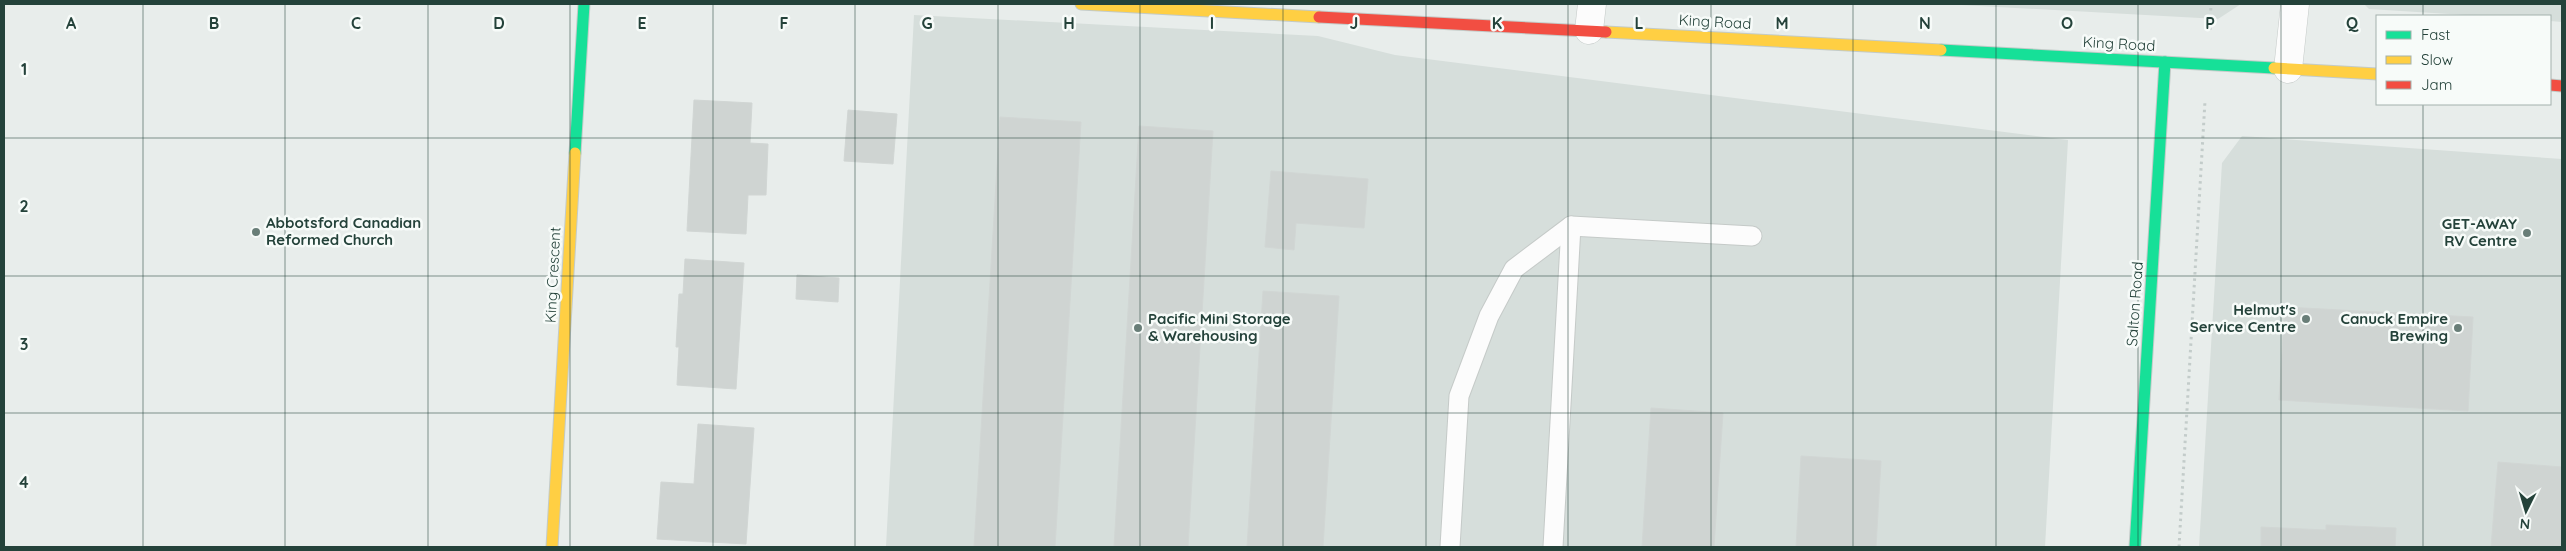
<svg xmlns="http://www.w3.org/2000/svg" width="2566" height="551" font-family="Quicksand,sans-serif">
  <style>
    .built { fill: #d6dedb }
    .building { fill: #cfd4d2; stroke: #d1d6d4 }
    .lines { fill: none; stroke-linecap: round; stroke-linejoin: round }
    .lane-casing { stroke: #c5cac8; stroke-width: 21 }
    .street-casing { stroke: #c5cac8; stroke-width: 29 }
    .fast-casing { stroke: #c3cbc8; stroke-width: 13 }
    .slow-casing { stroke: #c3cbc8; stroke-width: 13 }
    .jam-casing { stroke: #c3cbc8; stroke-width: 13 }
    .path { stroke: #c3ccca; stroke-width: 3; stroke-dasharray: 2.5 4; stroke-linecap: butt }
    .lane { stroke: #fcfcfc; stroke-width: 19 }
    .street { stroke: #fcfcfc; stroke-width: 28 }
    .fast { stroke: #16e098; stroke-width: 11 }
    .slow { stroke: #ffcf43; stroke-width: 11 }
    .jam { stroke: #f24e42; stroke-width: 11 }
    .grid { fill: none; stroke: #24423a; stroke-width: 1; stroke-opacity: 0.55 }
    .poi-dot { fill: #697e78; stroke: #f7fbf9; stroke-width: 2 }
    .labels { text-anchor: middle; stroke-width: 5; stroke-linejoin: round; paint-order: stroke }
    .street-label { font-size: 15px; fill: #24423a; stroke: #f7fbf9 }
    .poi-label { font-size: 15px; font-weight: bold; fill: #24423a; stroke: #f7fbf9; text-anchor: end }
    .grid-label { font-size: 16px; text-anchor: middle; font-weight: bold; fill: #24423a; stroke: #f7fbf9; stroke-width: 5; stroke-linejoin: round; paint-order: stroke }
  </style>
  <rect width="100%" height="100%" fill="#e8edeb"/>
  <g class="built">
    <polygon points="1943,4 2241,4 2218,19"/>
    <polygon points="2364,4 2562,4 2562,22 2550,21 2550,16 2481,16 2369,9"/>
    <polygon points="914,15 1318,36 1395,55 2068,140 2045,547 886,547"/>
    <polygon points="2242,136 2562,159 2562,547 2199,547 2222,163"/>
  </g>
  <g class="building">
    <polygon points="694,100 752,103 750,143 768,144 766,195 748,195 746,234 687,231"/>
    <polygon points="848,110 897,114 893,164 844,161"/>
    <polygon points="1000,117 1081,122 1055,547 974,547"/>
    <polygon points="1139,126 1213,131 1188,547 1114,547"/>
    <polygon points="1271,171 1368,179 1364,228 1296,223 1294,250 1265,247"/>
    <polygon points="685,259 744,263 736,389 677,385 679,347 676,347 679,294 683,294"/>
    <polygon points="797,275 839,278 838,302 796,299"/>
    <polygon points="1263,291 1339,296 1323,547 1247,547"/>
    <polygon points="2285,307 2473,317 2468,411 2279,400"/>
    <polygon points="1651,408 1723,413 1714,547 1642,547"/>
    <polygon points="698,424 754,428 746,544 657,539 661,482 694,484"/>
    <polygon points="1801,456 1881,461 1876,547 1796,547"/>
    <polygon points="2498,462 2562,467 2562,547 2491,547"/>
    <polygon points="2326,525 2396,528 2395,547 2261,547 2261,527 2326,530"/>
  </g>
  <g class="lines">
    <g class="lane-casing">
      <g id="lane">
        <polyline points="1450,547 1459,396 1489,316 1514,269 1571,226 1752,236"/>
        <polyline points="1553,547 1571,226"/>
      </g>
    </g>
    <g class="street-casing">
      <g id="street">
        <polyline points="1589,30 1592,4"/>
        <polyline points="2288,69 2295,4"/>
      </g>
    </g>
    <g class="fast-casing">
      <g id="fast">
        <polyline points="1941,50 2274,68"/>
        <polyline points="575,153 584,4"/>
        <polyline points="2135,547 2165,62"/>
      </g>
    </g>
    <g class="slow-casing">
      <g id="slow">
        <polyline points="1081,4 1319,17"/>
        <polyline points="1606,32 1941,50"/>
        <polyline points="2274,68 2377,74"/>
        <polyline points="552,547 575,153"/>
      </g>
    </g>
    <g class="jam-casing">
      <g id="jam">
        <polyline points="1319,17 1606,32"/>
        <polyline points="2550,85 2562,86"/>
      </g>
    </g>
    <g class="path">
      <polyline points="2210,30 2211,4"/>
      <polyline points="2179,547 2205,101"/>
    </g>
    <use href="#lane" class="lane"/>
    <use href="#street" class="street"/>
    <use href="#fast" class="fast"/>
    <use href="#slow" class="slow"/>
    <use href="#jam" class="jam"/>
  </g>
  <path class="grid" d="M 143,4 L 143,547M 285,4 L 285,547M 428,4 L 428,547M 570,4 L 570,547M 713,4 L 713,547M 855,4 L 855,547M 998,4 L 998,547M 1140,4 L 1140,547M 1283,4 L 1283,547M 1426,4 L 1426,547M 1568,4 L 1568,547M 1711,4 L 1711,547M 1853,4 L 1853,547M 1996,4 L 1996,547M 2138,4 L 2138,547M 2281,4 L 2281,547M 2423,4 L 2423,16M 2423,104 L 2423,547M 4,138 L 2562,138M 4,276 L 2562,276M 4,413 L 2562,413"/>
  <g class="poi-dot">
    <circle cx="256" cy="232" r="5"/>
    <circle cx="2527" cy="233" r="5"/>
    <circle cx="2306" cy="319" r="5"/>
    <circle cx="1138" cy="328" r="5"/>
    <circle cx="2458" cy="328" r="5"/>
  </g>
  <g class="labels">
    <g class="street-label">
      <text transform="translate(1715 22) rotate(3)" y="5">King Road</text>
      <text transform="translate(2119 44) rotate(3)" y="5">King Road</text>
      <text transform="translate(553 275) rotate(-87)" y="5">King Crescent</text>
      <text transform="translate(2135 304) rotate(-86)" y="5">Salton Road</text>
    </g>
    <g class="poi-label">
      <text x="266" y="228" text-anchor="start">Abbotsford Canadian<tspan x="266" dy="17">Reformed Church</tspan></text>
      <text x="2517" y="229">GET-AWAY<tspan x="2517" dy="17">RV Centre</tspan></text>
      <text x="2296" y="315">Helmut's<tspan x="2296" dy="17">Service Centre</tspan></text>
      <text x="1148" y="324" text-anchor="start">Pacific Mini Storage<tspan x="1148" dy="17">&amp; Warehousing</tspan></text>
      <text x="2448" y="324">Canuck Empire<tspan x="2448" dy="17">Brewing</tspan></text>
    </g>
  </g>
  <g class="grid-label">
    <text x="71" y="29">A</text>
    <text x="214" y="29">B</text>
    <text x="356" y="29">C</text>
    <text x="499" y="29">D</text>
    <text x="642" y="29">E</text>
    <text x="784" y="29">F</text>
    <text x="927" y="29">G</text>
    <text x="1069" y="29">H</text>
    <text x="1212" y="29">I</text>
    <text x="1354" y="29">J</text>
    <text x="1497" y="29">K</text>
    <text x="1639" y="29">L</text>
    <text x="1782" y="29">M</text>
    <text x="1925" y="29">N</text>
    <text x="2067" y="29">O</text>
    <text x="2210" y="29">P</text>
    <text x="2352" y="29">Q</text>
    <text x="24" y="75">1</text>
    <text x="24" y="212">2</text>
    <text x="24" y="350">3</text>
    <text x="24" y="488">4</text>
  </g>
  <rect width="2566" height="551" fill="none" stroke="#24423a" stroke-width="10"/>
  <rect x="2376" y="15" width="175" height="90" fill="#f7fbf9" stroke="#a3b1ad"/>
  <rect x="2386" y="31" width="25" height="8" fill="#16e098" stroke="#a3b1ad"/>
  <text x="2421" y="40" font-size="15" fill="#24423a">Fast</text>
  <rect x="2386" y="56" width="25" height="8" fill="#ffcf43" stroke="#a3b1ad"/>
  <text x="2421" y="65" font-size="15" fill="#24423a">Slow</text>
  <rect x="2386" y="81" width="25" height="8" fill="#f24e42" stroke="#a3b1ad"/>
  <text x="2421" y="90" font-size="15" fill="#24423a">Jam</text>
  <g transform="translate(2526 511) rotate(185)" stroke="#f7fbf9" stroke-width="4" paint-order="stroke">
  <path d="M0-4L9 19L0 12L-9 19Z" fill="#24423a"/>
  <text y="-8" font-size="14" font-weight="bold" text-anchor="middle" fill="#24423a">N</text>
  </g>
</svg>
